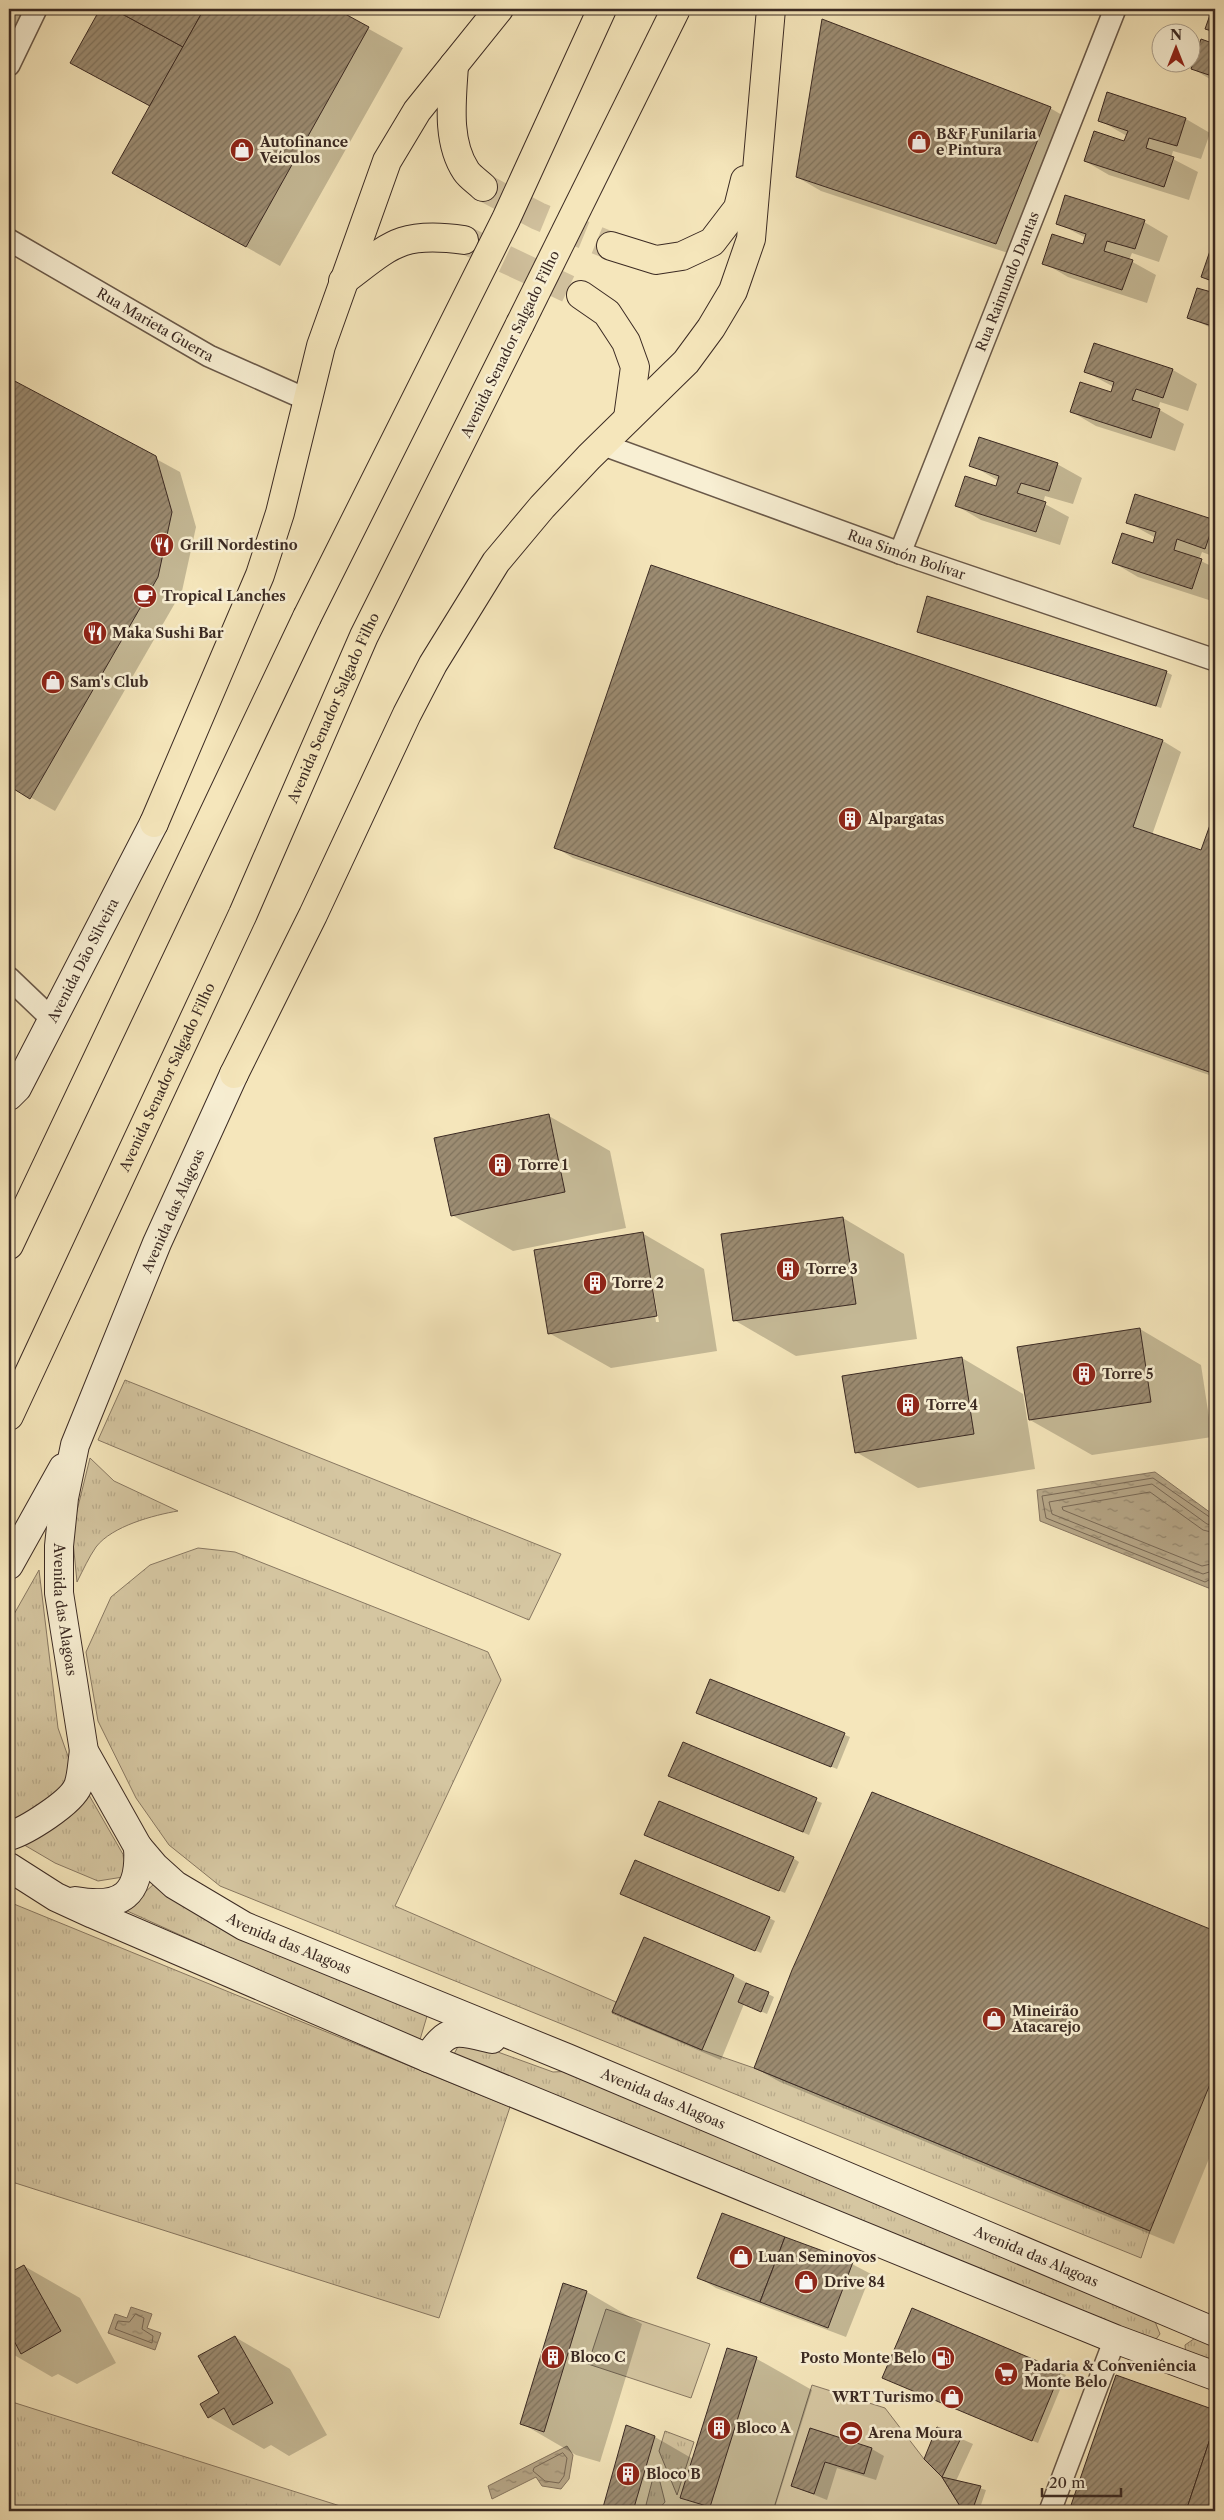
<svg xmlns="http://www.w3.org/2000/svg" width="1224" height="2520" font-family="'Libre Caslon Text',serif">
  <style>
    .grass { fill: url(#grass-tufts); stroke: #887862 }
    .pitch { fill: #d5c6a1; stroke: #887862 }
    .water { fill: url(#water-ripples); stroke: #85745f }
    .shadow { fill: #0003; fill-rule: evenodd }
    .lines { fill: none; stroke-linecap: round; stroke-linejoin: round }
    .shore { stroke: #786855; stroke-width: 1 }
    .building { fill: url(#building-hatch); stroke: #3b2a23 }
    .primary-tunnel { stroke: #d0c09d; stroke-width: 28; stroke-dasharray: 28 14; stroke-linecap: butt }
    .minor-casing { stroke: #6a5949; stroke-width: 24 }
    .secondary-casing { stroke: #3b2a23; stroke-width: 30 }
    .primary-casing { stroke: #3b2a23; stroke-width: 30 }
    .trunk-casing { stroke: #3b2a23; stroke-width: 30 }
    .minor { stroke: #f8efd3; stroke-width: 21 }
    .secondary { stroke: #f8efd3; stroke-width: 28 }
    .primary { stroke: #f5e6bb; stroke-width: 28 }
    .trunk { stroke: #f5e6bb; stroke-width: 28 }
    .trunk-bridge-casing { stroke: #3b2a23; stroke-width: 30; stroke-linecap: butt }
    .trunk-bridge { stroke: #f5e6bb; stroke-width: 28 }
    .labels { text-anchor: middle; stroke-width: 5; stroke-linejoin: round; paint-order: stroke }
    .poi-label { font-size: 14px; font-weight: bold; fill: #3b2a23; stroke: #f8efd3; text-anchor: start }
    .street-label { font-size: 14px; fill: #3b2a23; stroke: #f8efd3 }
  </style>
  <defs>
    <pattern id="grass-tufts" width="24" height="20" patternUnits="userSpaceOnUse" patternTransform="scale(1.25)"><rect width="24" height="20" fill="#d5c6a1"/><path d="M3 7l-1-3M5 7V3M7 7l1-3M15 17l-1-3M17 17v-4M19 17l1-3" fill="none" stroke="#b8aa8a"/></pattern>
    <pattern id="water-ripples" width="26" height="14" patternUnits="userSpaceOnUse" patternTransform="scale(1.25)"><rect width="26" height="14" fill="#b6a687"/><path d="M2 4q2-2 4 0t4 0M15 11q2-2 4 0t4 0" fill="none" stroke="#95876e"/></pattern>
    <pattern id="building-hatch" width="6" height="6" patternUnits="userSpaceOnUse" patternTransform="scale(1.25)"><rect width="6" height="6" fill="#9c8c72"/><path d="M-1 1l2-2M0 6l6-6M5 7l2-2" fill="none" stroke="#80735d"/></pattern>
  </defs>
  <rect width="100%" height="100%" fill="#f5e6bb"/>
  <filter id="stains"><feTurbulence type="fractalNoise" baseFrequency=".004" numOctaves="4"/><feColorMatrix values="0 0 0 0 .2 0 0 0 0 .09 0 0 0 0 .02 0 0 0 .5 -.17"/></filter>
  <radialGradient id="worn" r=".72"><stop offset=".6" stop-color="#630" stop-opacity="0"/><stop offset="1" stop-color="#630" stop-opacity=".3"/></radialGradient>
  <g class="grass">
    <polygon points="125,1380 561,1554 529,1620 98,1440"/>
    <path d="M 90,1458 L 114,1481 L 178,1511 C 154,1515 112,1526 96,1547 C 89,1557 83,1570 77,1582 L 72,1531 Z"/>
    <polygon points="198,1548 235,1552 488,1652 501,1680 395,1906 616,2002 612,2013 702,2050 754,2068 1150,2231 1141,2258 220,1886 169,1845 136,1798 98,1721 86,1652 111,1597 150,1565"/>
    <polygon points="39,1570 58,1728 70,1762 128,1863 123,1877 98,1881 55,1863 9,1836 9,1623"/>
    <polygon points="154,1884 201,1913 427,2016 419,2043 125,1910"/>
    <polygon points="9,1902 510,2107 439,2318 9,2181"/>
    <polygon points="462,2039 553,2072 574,2071 1154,2319 1160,2334 1150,2347 453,2056"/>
    <polygon points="1201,2334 1215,2339 1215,2366 1186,2357 1185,2345"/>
    <polygon points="9,2401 356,2511 9,2511"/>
    <polygon points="665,2431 694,2442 677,2495 659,2451"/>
    <polygon points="656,2466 665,2502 658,2510 646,2505"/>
  </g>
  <g class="pitch">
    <polygon points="606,2309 710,2344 691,2398 588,2364"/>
    <polygon points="812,2385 885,2408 924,2459 942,2477 963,2511 773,2511"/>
  </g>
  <g class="water">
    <polygon points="1155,1472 1215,1516 1215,1575 1211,1589 1040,1521 1037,1490"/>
    <polygon points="131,2307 152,2314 147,2328 161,2333 155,2350 108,2333 115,2314 127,2318"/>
    <polygon points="567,2446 573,2455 569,2479 561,2489 542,2486 536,2477 492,2499 488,2486"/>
  </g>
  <g class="shadow">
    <polygon points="9,9 38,9 9,74"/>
    <polygon points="101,9 281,9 290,14 292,9 333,9 403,48 280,266 148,192 151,106 71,62"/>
    <polygon points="1202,41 1215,45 1215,82 1193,69"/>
    <polygon points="1050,108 1074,122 1020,257 821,191 797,177"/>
    <polygon points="1186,119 1210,133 1201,159 1173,151 1171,158 1198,172 1189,200 1109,175 1085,161 1125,143 1127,136 1099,120"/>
    <polygon points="1144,222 1168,236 1159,262 1132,253 1129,260 1156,275 1147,303 1068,277 1044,263 1084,246 1086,238 1057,223"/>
    <polygon points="1211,250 1215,251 1215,284 1203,277"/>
    <polygon points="1198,289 1215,295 1215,330 1189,317"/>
    <polygon points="1173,370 1197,384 1188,411 1160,402 1158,409 1184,424 1175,451 1096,426 1072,412 1112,394 1114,387 1086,372"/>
    <polygon points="9,379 180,472 196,527 182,591 55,811 9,785"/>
    <polygon points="1057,464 1082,478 1073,504 1045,496 1043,503 1069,517 1060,545 981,520 957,506 997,488 999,481 971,465"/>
    <polygon points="1127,522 1215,522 1215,557 1202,552 1199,560 1215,568 1215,602 1138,577 1114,563 1153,544 1156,538"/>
    <polygon points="652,567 1163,741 1181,752 1152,835 1202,852 1215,815 1215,1077 573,858 555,847"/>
    <polygon points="918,631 1166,672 1172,675 1161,708"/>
    <polygon points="549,1116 610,1151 626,1228 513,1251 452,1215"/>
    <polygon points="843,1218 904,1254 917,1339 796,1356 734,1320"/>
    <path d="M 642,1233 L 704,1269 L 717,1351 L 611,1368 L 549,1333 ZM 649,1276 L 651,1276 L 659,1322 L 656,1322 Z"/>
    <polygon points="1140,1329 1201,1365 1212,1437 1092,1455 1030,1420"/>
    <polygon points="962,1358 1023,1394 1035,1469 918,1488 856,1452"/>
    <polygon points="711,1680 850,1737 837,1769 703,1716"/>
    <polygon points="683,1744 822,1803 809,1835 675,1779"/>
    <polygon points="872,1794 1215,1933 1215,2144 1174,2244 780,2082 755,2068"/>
    <polygon points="652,1837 793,1858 799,1862 785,1893"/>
    <polygon points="628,1897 769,1918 775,1921 761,1953"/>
    <polygon points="734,1976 774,1997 767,2014 744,2004 721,2060 632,2022 614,2012"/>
    <polygon points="852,2264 871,2274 846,2337 716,2288 698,2277"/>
    <polygon points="24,2266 80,2298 116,2363 77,2384 58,2374 52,2377 9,2352 9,2275"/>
    <polygon points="564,2284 587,2292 642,2324 600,2462 576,2455 521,2423"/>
    <polygon points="912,2310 1066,2375 1038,2443 884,2378"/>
    <polygon points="235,2337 290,2369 327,2435 289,2456 271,2445 264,2449 209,2417 221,2394"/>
    <polygon points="728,2350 757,2359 812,2390 774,2511 706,2511 699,2507 697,2511 603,2511 627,2426 655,2437 693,2459"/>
    <polygon points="1117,2376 1215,2411 1215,2511 1070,2511"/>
    <polygon points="937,2428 973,2444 956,2481 986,2490 979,2511 964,2511 943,2476 925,2458"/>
    <polygon points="810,2430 872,2449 884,2456 876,2480 837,2468 827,2500 792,2486"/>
  </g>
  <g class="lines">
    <g class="shore">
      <polyline points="1215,1519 1211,1518 1153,1478 1042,1496 1046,1518 1205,1582 1215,1577"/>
      <polyline points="1215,1526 1207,1524 1152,1484 1049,1502 1052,1514 1203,1574 1215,1570"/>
      <polyline points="1215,1533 1203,1530 1150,1492 1062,1507 1063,1510 1202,1566 1215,1563"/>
      <polygon points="136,2314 144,2318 142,2329 153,2336 152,2343 115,2329 118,2321 129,2322"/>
      <polygon points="563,2453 567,2458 564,2476 559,2483 545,2481 533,2471 534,2468"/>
    </g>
  </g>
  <g class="building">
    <polygon points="100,9 113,9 183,47 150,106 70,63"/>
    <polygon points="113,9 204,9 183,47"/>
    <polygon points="204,9 284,9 289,12 291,9 336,9 369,27 246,247 112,173"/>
    <polygon points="1212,9 1215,9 1215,32 1205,29"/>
    <polygon points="822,19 1051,107 996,244 796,177"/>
    <polygon points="1201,39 1215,44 1215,77 1191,69"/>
    <polygon points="1107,92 1186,118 1177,146 1149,138 1146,148 1174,157 1164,187 1084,161 1094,131 1124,141 1128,131 1098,121"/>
    <polygon points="1065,195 1145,220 1135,249 1107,241 1104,251 1133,260 1122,290 1042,264 1052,234 1083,244 1086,234 1056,224"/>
    <polygon points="1211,248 1215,250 1215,282 1201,277"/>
    <polygon points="1197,288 1215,293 1215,327 1187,318"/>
    <polygon points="1094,343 1173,369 1163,398 1136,389 1132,400 1160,409 1151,438 1070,412 1080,382 1111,392 1114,382 1084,372"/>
    <polygon points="9,378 156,456 172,512 158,577 30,799 9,786"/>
    <polygon points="979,437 1058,463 1049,491 1021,483 1017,493 1046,502 1036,532 955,506 965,476 996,486 999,476 969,466"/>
    <polygon points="1135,494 1215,520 1205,549 1177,539 1174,550 1202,559 1192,589 1112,563 1122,533 1153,543 1156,532 1126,523"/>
    <polygon points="651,565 1163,740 1133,827 1201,850 1215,811 1215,1074 554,848"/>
    <polygon points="927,596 1167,671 1156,706 917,632"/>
    <polygon points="549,1114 565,1192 451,1216 434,1138"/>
    <polygon points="843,1217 856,1304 733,1321 721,1234"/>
    <polygon points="643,1232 657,1316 548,1334 534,1250"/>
    <polygon points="1140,1328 1151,1402 1029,1420 1017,1347"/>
    <polygon points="962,1357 974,1434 855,1453 842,1376"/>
    <polygon points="710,1679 845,1733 831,1767 696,1713"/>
    <polygon points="683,1742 817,1798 803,1832 668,1776"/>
    <polygon points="872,1792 1215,1931 1215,2072 1150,2231 754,2068 792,1970"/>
    <polygon points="659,1801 794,1857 779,1891 644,1835"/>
    <polygon points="635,1860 770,1917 755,1951 620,1894"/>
    <polygon points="644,1937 734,1975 702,2050 612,2012"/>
    <polygon points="746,1983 769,1992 761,2012 738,2002"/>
    <polygon points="722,2213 785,2237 760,2302 697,2278"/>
    <polygon points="785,2237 853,2262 828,2328 760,2302"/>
    <polygon points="24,2265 61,2331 21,2354 12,2337 9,2339 9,2273"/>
    <polygon points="563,2283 587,2291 544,2432 520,2424"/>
    <polygon points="912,2308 1061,2371 1032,2441 882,2378"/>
    <polygon points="235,2336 273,2403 233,2425 224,2408 208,2418 200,2404 219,2393 198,2356"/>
    <polygon points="727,2348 757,2357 710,2507 680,2498"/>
    <polygon points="1116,2375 1215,2410 1215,2424 1186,2511 1069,2511"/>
    <polygon points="1215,2424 1215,2511 1186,2511"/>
    <polygon points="626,2425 655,2436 633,2511 602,2511"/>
    <polygon points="937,2427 962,2436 942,2477 924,2459"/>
    <polygon points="810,2428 872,2448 864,2474 825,2462 814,2494 791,2486"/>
    <polygon points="942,2477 981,2486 972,2511 963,2511"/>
  </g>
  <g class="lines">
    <g class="primary-tunnel">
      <polyline points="483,187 538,216 611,246"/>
      <polyline points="467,241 581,295"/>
    </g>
    <g class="minor-casing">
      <g id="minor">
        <polyline points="9,65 36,9"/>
        <path id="s1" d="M 9,240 L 209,356 L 308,400"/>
        <path id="s2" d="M 601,444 L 900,553 L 1215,660"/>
        <path id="s3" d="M 900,553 L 1115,9"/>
        <polyline points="9,978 53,1020"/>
        <polyline points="1050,2511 1115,2339"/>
      </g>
    </g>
    <g class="secondary-casing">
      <g id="secondary">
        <path id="s4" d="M 234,1074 L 157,1243 L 75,1445 L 64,1498 L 59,1546 L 59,1593 L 84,1751 L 138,1847 L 155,1867 L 175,1885 L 244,1926 L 567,2058 L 1215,2332"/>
        <path id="s5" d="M 9,1096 L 17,1088 L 154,823"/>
        <polyline points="9,1565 63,1468"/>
        <path d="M 9,1836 C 26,1831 71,1803 78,1786 C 82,1776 82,1762 84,1751"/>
        <polyline points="9,1867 56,1897 93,1914 428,2058 1115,2339 1215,2376"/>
        <path d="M 75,1901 C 122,1909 141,1895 138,1847"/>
        <path d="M 428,2058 C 448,2025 459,2031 492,2039"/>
      </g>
    </g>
    <g class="primary-casing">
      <g id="primary">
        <path d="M 454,65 C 452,99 446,141 466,171 C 470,177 478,182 483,187"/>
        <polyline points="611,246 656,260 682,256 712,242 738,208 745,180"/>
        <path d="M 343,281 C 391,245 400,231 464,240"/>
        <polyline points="581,295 607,313 626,342 635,367 628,418"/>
        <polyline points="154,823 260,575 280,513 321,346 387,161 417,111 499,9"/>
        <polyline points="234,1074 313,915 407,714 433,664 496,562 542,507 589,457 686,362 711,328 733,291 751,239 771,9"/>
      </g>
    </g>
    <g class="trunk-casing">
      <g id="trunk">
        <polyline points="9,1245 307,617"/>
        <path id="s6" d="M 9,1416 L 243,914 L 364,636 L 520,324"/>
      </g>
    </g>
    <use href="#minor" class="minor"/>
    <use href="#secondary" class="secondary"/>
    <use href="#primary" class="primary"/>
    <use href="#trunk" class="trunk"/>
    <g class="trunk-bridge-casing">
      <g id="trunk-bridge">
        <polyline points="520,324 676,9"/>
        <polyline points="307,617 506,219 602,9"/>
      </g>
    </g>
    <use href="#trunk-bridge" class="trunk-bridge"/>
  </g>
  <defs>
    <g id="shop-disc" transform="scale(1.25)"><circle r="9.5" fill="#8f2418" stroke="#f8efd3"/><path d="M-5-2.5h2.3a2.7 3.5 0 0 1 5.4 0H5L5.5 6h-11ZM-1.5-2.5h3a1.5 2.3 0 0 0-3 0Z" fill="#fff"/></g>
    <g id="restaurant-disc" transform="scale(1.25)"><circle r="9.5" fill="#8f2418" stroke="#f8efd3"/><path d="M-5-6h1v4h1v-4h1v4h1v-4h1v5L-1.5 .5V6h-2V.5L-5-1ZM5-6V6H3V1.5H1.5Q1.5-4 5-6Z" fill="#fff"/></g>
    <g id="cafe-disc" transform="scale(1.25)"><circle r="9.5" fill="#8f2418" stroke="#f8efd3"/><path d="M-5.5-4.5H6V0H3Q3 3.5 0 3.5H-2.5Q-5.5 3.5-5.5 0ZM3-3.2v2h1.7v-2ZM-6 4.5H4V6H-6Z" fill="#fff"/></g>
    <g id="building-disc" transform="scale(1.25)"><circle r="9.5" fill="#8f2418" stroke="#f8efd3"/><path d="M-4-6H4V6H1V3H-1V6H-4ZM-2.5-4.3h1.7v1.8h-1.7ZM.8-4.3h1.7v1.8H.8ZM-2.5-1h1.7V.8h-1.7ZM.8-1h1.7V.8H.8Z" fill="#fff"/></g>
    <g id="fuel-disc" transform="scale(1.25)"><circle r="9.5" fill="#8f2418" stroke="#f8efd3"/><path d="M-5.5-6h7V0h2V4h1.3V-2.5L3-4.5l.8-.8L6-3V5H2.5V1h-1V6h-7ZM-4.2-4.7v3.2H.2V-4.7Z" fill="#fff"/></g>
    <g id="supermarket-disc" transform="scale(1.25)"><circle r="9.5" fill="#8f2418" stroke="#f8efd3"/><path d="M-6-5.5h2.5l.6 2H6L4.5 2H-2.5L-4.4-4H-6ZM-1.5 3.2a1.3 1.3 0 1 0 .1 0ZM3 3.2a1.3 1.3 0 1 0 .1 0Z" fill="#fff"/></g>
    <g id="stadium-disc" transform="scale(1.25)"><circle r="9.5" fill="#8f2418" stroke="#f8efd3"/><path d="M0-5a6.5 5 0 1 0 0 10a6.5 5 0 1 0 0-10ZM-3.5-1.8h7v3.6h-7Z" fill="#fff"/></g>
  </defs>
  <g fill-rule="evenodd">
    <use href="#shop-disc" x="919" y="142"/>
    <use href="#shop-disc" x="242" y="150"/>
    <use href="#restaurant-disc" x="162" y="545"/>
    <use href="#cafe-disc" x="145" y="596"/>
    <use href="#restaurant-disc" x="95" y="633"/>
    <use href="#shop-disc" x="53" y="682"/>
    <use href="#building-disc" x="850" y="819"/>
    <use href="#building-disc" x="500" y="1165"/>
    <use href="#building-disc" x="788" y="1269"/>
    <use href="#building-disc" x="595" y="1283"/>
    <use href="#building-disc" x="1084" y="1374"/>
    <use href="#building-disc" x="908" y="1405"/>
    <use href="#shop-disc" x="994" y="2019"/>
    <use href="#shop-disc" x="741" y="2257"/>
    <use href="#shop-disc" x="806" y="2282"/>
    <use href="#building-disc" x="553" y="2357"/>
    <use href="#fuel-disc" x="943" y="2358"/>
    <use href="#supermarket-disc" x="1006" y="2374"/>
    <use href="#shop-disc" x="952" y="2397"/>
    <use href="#building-disc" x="719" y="2428"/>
    <use href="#stadium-disc" x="851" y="2433"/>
    <use href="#building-disc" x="628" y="2474"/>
  </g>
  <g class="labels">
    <g class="poi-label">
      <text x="936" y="139">B&amp;F Funilaria<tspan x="936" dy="16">e Pintura</tspan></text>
      <text x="260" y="147">Autofinance<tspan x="260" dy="16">Veículos</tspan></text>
      <text x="180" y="550">Grill Nordestino</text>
      <text x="162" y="601">Tropical Lanches</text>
      <text x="112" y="638">Maka Sushi Bar</text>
      <text x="70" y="687">Sam's Club</text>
      <text x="868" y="824">Alpargatas</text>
      <text x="518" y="1170">Torre 1</text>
      <text x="806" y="1274">Torre 3</text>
      <text x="612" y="1288">Torre 2</text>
      <text x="1102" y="1379">Torre 5</text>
      <text x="926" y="1410">Torre 4</text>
      <text x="1012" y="2016">Mineirão<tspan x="1012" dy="16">Atacarejo</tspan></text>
      <text x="758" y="2262">Luan Seminovos</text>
      <text x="824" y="2287">Drive 84</text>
      <text x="570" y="2362">Bloco C</text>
      <text x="926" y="2363" text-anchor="end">Posto Monte Belo</text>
      <text x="1024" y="2371">Padaria &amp; Conveniência<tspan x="1024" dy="16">Monte Belo</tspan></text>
      <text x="934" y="2402" text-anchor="end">WRT Turismo</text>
      <text x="736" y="2433">Bloco A</text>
      <text x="868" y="2438">Arena Moura</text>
      <text x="646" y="2479">Bloco B</text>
    </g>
    <g class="street-label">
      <text dy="5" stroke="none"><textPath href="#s3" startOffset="292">Rua Raimundo Dantas</textPath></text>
      <text dy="5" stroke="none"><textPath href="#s1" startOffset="169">Rua Marieta Guerra</textPath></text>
      <text transform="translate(510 344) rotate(-64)" y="5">Avenida Senador Salgado Filho</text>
      <text dy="5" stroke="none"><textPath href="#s2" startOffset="325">Rua Simón Bolívar</textPath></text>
      <text dy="5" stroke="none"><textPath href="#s6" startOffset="779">Avenida Senador Salgado Filho</textPath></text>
      <text dy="5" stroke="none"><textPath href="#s5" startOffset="155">Avenida Dão Silveira</textPath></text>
      <text dy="5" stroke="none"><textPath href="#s6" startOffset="374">Avenida Senador Salgado Filho</textPath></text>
      <text transform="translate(173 1211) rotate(-66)" y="5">Avenida das Alagoas</text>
      <text dy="5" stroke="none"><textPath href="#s4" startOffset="570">Avenida das Alagoas</textPath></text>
      <text dy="5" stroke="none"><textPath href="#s4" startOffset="1005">Avenida das Alagoas</textPath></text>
      <text dy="5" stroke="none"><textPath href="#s4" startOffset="1410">Avenida das Alagoas</textPath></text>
      <text dy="5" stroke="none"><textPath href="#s4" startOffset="1815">Avenida das Alagoas</textPath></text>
    </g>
  </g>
  <rect width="1224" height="2520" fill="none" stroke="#f5e6bb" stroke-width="30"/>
  <rect x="10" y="10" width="1204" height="2500" fill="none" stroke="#3b2a23" stroke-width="2.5"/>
  <rect x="15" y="15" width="1194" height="2490" fill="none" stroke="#3b2a23"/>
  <g transform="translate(1176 48)"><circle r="24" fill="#f8efd3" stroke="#aca08d"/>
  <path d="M0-4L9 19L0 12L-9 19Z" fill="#8f2418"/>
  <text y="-8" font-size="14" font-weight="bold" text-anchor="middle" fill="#3b2a23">N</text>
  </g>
  <path d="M1042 2488v8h79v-8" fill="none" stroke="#3b2a23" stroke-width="2.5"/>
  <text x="1049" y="2488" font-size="15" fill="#3b2a23" stroke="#f8efd3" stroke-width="4" paint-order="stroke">20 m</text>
  <rect width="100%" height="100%" filter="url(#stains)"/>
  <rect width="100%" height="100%" fill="url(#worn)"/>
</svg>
